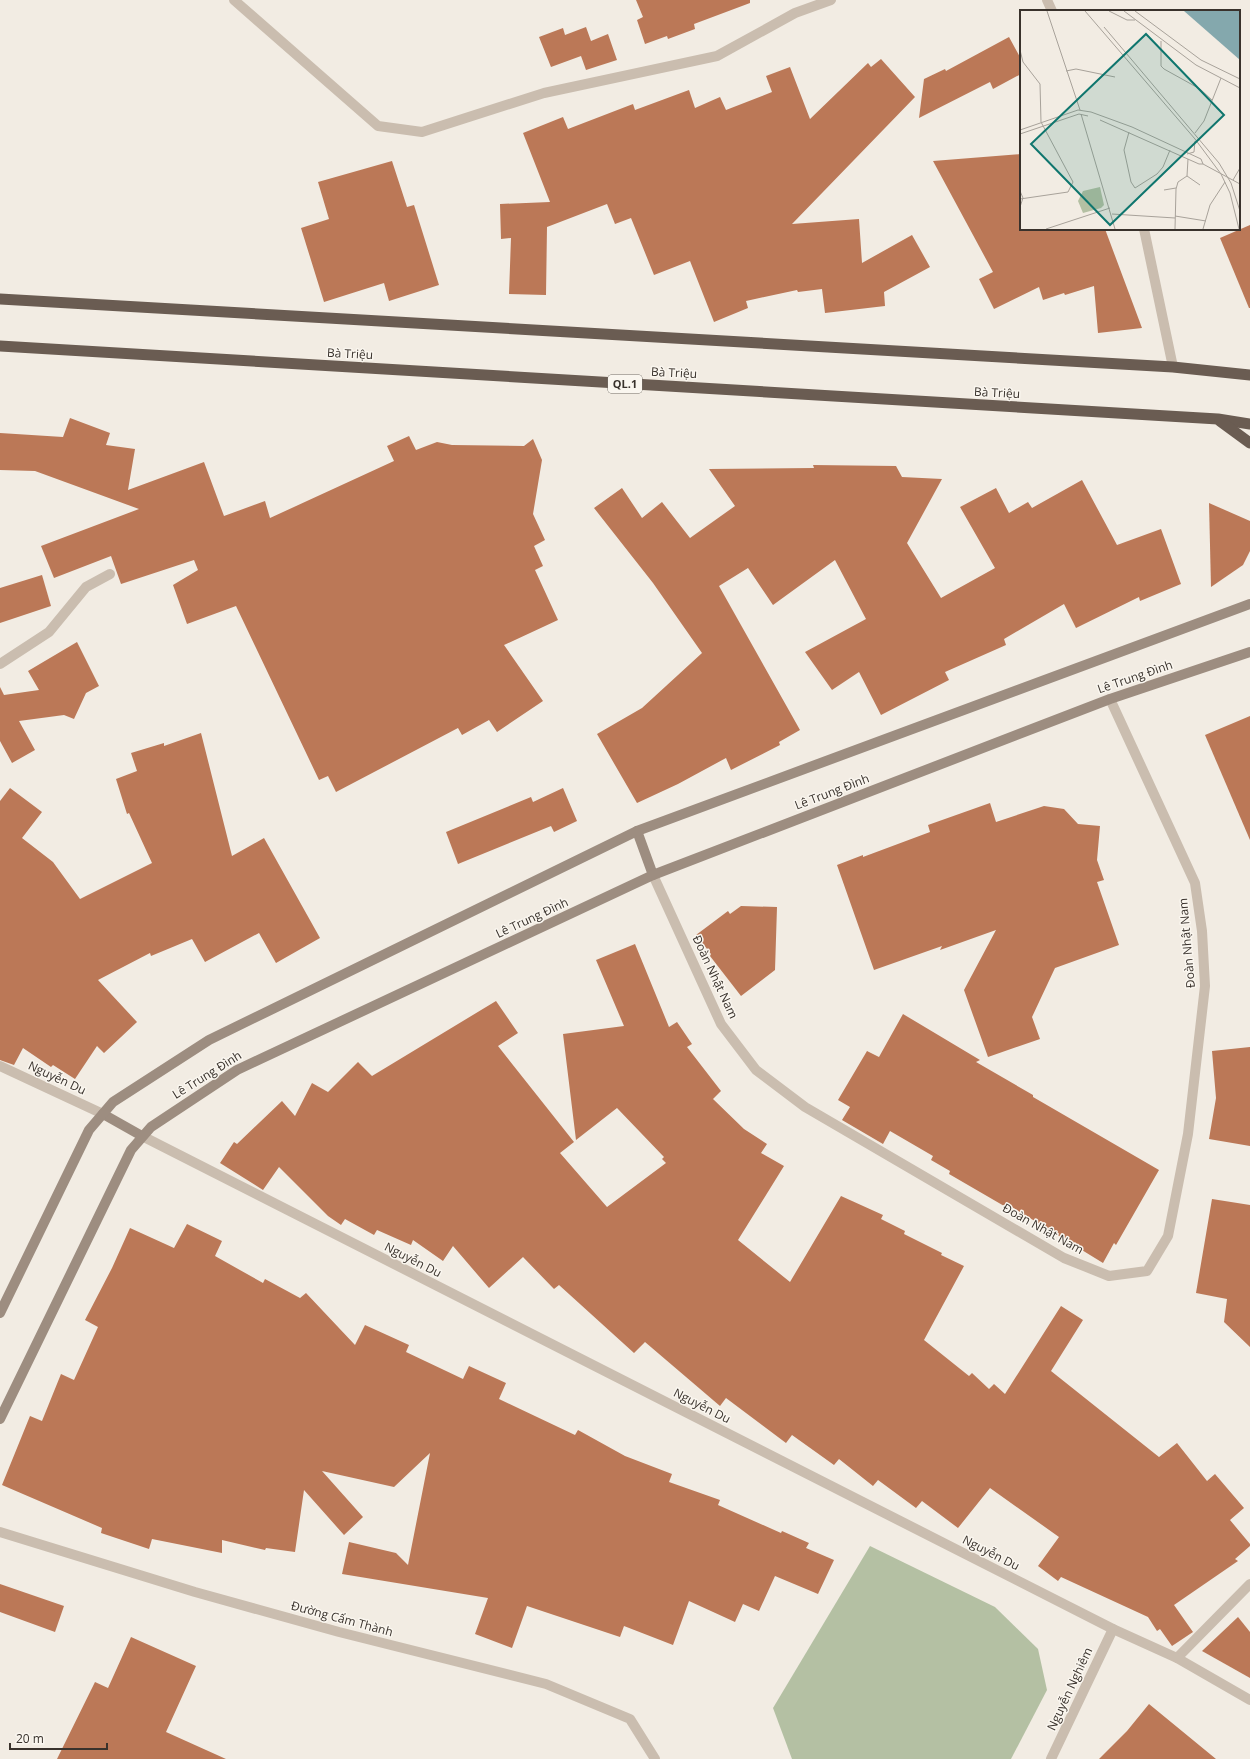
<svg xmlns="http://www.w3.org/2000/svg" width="1250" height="1759" font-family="'Open Sans',sans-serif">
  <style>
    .green { fill: #b4c0a3 }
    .building { fill: #bb7857 }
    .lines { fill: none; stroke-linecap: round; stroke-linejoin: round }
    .minor { stroke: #cabdaf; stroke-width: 10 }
    .tertiary { stroke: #cabdaf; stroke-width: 10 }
    .secondary { stroke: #9d8d80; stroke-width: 10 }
    .trunk { stroke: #6a5c52; stroke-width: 11 }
    .labels { text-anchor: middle; stroke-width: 3; stroke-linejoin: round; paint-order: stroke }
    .shield { fill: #faf6ef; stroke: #736d66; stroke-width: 1 }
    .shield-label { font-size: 11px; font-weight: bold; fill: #39322c }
    .street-label { font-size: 12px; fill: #39322c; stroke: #faf6ef }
    .inset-road { fill: none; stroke: #a8a29a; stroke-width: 1 }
    .view { fill: #0f766e; fill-opacity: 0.15; stroke: #0f766e; stroke-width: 2 }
    .inset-edge { fill: none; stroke: #39322c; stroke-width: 2 }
  </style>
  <rect width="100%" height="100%" fill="#f2ece3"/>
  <polygon class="green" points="870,1546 995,1607 1038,1649 1047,1690 1011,1759 792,1759 773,1708"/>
  <g class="building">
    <polygon points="636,0 750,0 750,3 694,24 695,29 668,39 667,36 645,44 637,20 643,17"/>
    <polygon points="586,27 591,41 608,34 617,60 586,70 581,56 551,67 539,37 563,28 565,35"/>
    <polygon points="1009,37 1021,59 1021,74 993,89 990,82 919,118 924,79 945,69 946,71"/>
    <polygon points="881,59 915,97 792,224 859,219 862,263 912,235 930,267 884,292 885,306 825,313 822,289 798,292 797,290 746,301 748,308 714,322 690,261 654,275 631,218 615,224 607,204 547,227 546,295 509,294 511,238 501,239 500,204 550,202 523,133 563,117 568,129 633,104 635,110 689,90 695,108 720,97 726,110 772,92 766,76 790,67 810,119 868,63 871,67"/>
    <polygon points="1021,154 1021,229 1105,229 1142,328 1098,333 1094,286 1065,295 1064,293 1043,300 1039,287 994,309 979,279 993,272 933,161"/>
    <polygon points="392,161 407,207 414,205 439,285 389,301 384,283 324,302 301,228 329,219 318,182"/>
    <polygon points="1250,225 1250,308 1249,308 1220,238"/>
    <polygon points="70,418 110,433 106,445 135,449 128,490 204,462 224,516 265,501 270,518 394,461 387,446 409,436 416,450 437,442 452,445 524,446 533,439 542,460 533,514 545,540 534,546 543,566 535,570 558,620 504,645 543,701 497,732 489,720 462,735 458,728 336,792 328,776 319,780 236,606 187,624 173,585 198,570 194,560 121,584 111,556 54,578 41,546 139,509 35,471 0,470 0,433 63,437"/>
    <polygon points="813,465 896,466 902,477 942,479 907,543 941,598 995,568 960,507 996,488 1009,513 1028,502 1032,508 1082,480 1117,545 1161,529 1181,584 1140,601 1139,597 1076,628 1064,604 1004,639 1006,645 945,672 949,680 881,715 859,672 832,690 805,652 866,619 835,560 773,605 748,568 719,586 800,730 779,742 780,745 731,770 726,758 678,784 637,803 597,734 642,708 702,653 653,583 594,508 622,488 642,518 662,502 690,538 735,506 709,469 814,468"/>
    <polygon points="1209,503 1250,521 1250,551 1243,565 1211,587"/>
    <polygon points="42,575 51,606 0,623 0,588"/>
    <polygon points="77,642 99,686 86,693 74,719 64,715 19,721 35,750 12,763 0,741 0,687 4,695 39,690 28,671"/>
    <polygon points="1250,716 1250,840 1205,735"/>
    <polygon points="201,733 232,856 264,838 320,938 276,963 259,933 205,962 192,939 151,956 150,953 98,980 137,1022 104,1053 97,1046 75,1079 53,1065 51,1067 23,1048 14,1065 0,1060 0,801 10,788 42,812 22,838 53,862 80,899 152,863 129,813 127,814 116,779 137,771 131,753 164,743 164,746"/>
    <polygon points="563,788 577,821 554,832 551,826 458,864 446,832 531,797 533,802"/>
    <polygon points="990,803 996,822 1044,806 1064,809 1078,824 1100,826 1097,860 1104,880 1097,882 1119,945 1055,968 1032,1017 1040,1039 988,1057 964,990 996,930 940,950 942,946 874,970 837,865 863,855 863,857 930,832 928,825"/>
    <polygon points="741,906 777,907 775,970 741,996 710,956 711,954 696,935 728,911 730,914"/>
    <polygon points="635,944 669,1027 677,1022 692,1044 687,1047 721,1091 713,1099 744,1129 767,1144 761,1153 784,1166 738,1240 790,1282 841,1196 883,1215 881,1219 905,1231 904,1234 942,1253 941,1255 964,1266 924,1340 969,1376 972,1373 989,1389 994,1384 1005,1394 1061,1306 1083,1320 1051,1371 1159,1457 1177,1443 1207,1481 1215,1474 1244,1508 1230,1520 1250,1544 1250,1546 1235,1559 1238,1561 1174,1605 1193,1632 1172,1646 1160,1629 1157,1631 1148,1617 1061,1577 1058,1581 1038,1566 1059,1537 990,1488 958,1528 922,1501 916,1508 878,1480 873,1486 839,1459 834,1465 792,1435 786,1443 726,1398 720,1406 645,1342 634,1353 559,1285 554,1289 523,1257 489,1288 453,1246 443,1261 413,1240 411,1245 377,1230 374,1235 345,1219 341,1225 328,1216 279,1167 263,1190 220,1163 234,1142 237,1144 282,1101 295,1116 312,1083 328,1092 358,1062 372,1076 496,1001 518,1033 498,1046 574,1142 560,1153 607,1207 666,1163 662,1159 664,1157 617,1108 576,1140 563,1034 624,1026 596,960"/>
    <polygon points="903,1014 980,1060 976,1062 1033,1095 1033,1097 1159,1170 1116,1245 1114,1243 1103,1263 1012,1207 1011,1210 949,1174 950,1171 931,1160 933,1156 890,1131 883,1144 842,1120 850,1107 838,1100 867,1051 879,1057"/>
    <polygon points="1250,1047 1250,1146 1209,1139 1216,1098 1212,1051"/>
    <polygon points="1212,1199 1250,1205 1250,1347 1224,1322 1227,1299 1196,1293"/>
    <polygon points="187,1224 222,1241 215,1256 263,1283 265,1279 300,1298 306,1293 355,1345 365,1325 409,1345 406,1352 463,1379 469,1366 506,1383 499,1399 575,1435 578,1430 625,1456 672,1474 669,1482 720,1500 718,1505 781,1533 782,1531 809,1543 806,1548 834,1560 818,1594 775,1576 759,1611 743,1604 735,1622 689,1601 673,1645 624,1626 620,1637 527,1606 512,1648 475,1634 488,1598 342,1574 349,1542 396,1553 408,1565 430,1453 394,1487 322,1471 363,1517 344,1535 304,1490 295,1552 266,1548 265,1550 222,1540 222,1553 152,1539 149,1549 101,1533 102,1528 2,1485 30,1416 42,1421 61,1374 74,1380 98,1327 85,1320 112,1268 130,1228 174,1248"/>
    <polygon points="0,1584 64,1606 55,1632 0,1612"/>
    <polygon points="1238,1617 1250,1632 1250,1678 1202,1651"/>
    <polygon points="131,1637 196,1666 166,1732 226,1759 57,1759 95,1682 108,1688"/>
    <polygon points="1149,1704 1216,1759 1099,1759 1127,1731"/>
  </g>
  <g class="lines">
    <g class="minor">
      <polyline points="234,0 378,126 422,132 544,93 717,56 795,13 831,0"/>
      <polyline points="1047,0 1052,11"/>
      <polyline points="1144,229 1173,367"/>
      <polyline points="0,664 49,632 86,587 110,574"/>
      <polyline points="653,875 721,1024 756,1070 805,1107 1064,1258 1109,1276 1147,1271 1168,1236 1188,1134 1205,986 1202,931 1195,883 1110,699"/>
      <polyline points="0,1532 195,1592 339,1632 546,1684 630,1719 655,1759"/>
      <polyline points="1177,1658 1250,1584"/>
    </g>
    <g class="tertiary">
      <polyline points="0,1066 103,1114"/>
      <polyline points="142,1136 1113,1629 1177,1658 1250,1700"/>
      <polyline points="1051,1759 1113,1629"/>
    </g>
    <g class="secondary">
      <polyline points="637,831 653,875"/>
      <polyline points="103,1114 142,1136"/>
      <polyline points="0,1313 89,1130 113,1102 209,1040 637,831 1250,604"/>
      <polyline points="0,1419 131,1150 151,1127 237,1070 653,875 1110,699 1250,652"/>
    </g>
    <g class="trunk">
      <polyline points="0,299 1173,367 1250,375"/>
      <polyline points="0,346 1218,419 1250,424"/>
      <polyline points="1220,421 1250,443"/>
    </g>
  </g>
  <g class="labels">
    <rect class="shield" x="608" y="375" width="34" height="18" rx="3"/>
    <g class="shield-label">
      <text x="625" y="388">QL.1</text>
    </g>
    <g class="street-label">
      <text transform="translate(350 354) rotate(3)" y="4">Bà Triệu</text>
      <text transform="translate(674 373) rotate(3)" y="4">Bà Triệu</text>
      <text transform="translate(997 393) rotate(3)" y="4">Bà Triệu</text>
      <text transform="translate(1135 677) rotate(-19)" y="4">Lê Trung Đình</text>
      <text transform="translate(832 792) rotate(-21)" y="4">Lê Trung Đình</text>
      <text transform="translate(532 918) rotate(-25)" y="4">Lê Trung Đình</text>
      <text transform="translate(1187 943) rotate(-95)" y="4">Đoàn Nhật Nam</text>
      <text transform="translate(715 977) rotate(65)" y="4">Đoàn Nhật Nam</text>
      <text transform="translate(207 1075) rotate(-32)" y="4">Lê Trung Đình</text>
      <text transform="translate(57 1078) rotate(25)" y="4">Nguyễn Du</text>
      <text transform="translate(1043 1229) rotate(29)" y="4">Đoàn Nhật Nam</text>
      <text transform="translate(413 1260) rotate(27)" y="4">Nguyễn Du</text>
      <text transform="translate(702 1406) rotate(27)" y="4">Nguyễn Du</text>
      <text transform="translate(991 1553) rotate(27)" y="4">Nguyễn Du</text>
      <text transform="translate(342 1619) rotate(15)" y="4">Đường Cẩm Thành</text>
      <text transform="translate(1070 1689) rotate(-65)" y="4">Nguyễn Nghiêm</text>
    </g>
  </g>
  <g transform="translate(1020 10)">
    <rect width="220" height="220" fill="#f2ece3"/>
    <path d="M 80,177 L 84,195 L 81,198 L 63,203 L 58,191 L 63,181 Z" fill="#b4c0a3"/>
    <path d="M 164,1 L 220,1 L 220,50 Z" fill="#84a8ad"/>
    <path class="inset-road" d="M 27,1 L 60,100M 65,1 L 175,129 L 201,164 L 210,183 L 219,219M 89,1 L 107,10 L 115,10M 104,1 L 176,55 L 220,78M 115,1 L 181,50 L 220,69M 84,17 L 199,153 L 211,173 L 220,201M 141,31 L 141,56 L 144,59 L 180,79 L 192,90M 0,40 L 3,52 L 20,74 L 21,112 L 53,172 L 48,182 L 0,189M 46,61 L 56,59 L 95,67M 61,104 L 95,219M 80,110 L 179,154 L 183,154M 0,120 L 58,100 L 71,102 L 112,117 L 181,149 L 183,154 L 220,174M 109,122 L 104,140 L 111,172 L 115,178 L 137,164 L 143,157 L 150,140M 175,123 L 184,111 L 201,68M 0,124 L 59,104 L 68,106M 167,144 L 174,142 L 175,131M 167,166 L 180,175M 213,170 L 220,158M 144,180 L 156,178M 0,181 L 3,188 L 0,197M 92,204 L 155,208M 155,206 L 186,211M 26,219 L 90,198M 155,219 L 156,179 L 158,172 L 167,166 L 168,149M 183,219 L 190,195 L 205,172"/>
    <path class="view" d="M 126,24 L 204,105 L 90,215 L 11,134 Z"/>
    <rect width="220" height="220" class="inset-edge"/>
  </g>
  <path d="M10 1743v6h97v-6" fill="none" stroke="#39322c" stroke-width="2"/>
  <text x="16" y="1743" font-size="12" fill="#39322c" stroke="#faf6ef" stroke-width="3" paint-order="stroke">20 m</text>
</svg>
